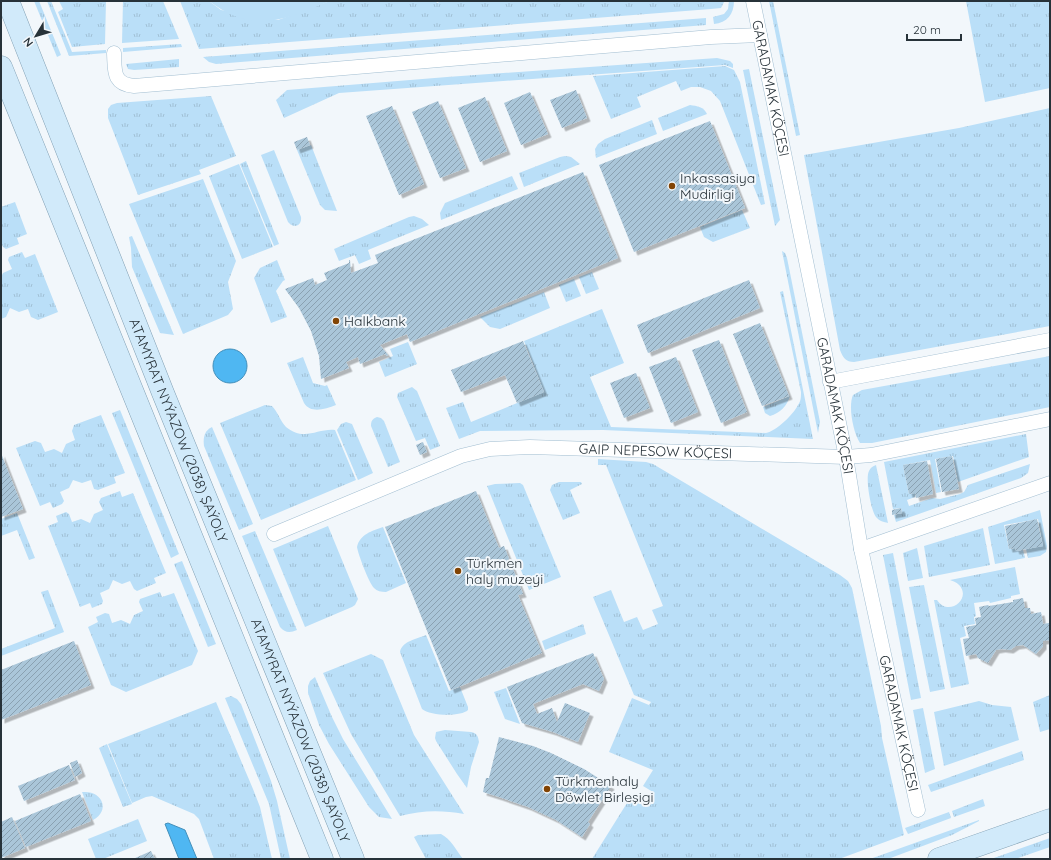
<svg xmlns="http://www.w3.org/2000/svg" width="1051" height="860" font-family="Quicksand,sans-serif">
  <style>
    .grass { fill: url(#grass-tufts) }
    .pitch { fill: #badff8 }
    .water { fill: #4fb7f2; stroke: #438fba }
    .building { fill: url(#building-hatch); filter: url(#shadow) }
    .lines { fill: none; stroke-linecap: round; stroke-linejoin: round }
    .minor-casing { stroke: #a2bed1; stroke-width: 15 }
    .primary-casing { stroke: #82a0b4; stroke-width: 23 }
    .minor { stroke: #fff; stroke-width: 14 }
    .primary { stroke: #d1eafa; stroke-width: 22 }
    .poi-dot { fill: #824404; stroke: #f2f7fb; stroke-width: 1.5 }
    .labels { text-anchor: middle; stroke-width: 4; stroke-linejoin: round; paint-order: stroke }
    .street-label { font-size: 14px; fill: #273239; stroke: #f2f7fb }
    .poi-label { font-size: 14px; fill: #273239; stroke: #f2f7fb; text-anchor: start }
  </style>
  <defs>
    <pattern id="grass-tufts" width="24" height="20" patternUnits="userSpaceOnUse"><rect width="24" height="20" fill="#badff8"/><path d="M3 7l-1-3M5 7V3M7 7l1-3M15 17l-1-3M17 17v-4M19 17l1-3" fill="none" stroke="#a0c0d5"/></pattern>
    <pattern id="building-hatch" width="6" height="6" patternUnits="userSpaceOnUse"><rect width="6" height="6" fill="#aac6d9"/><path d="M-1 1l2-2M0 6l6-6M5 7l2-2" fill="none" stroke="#8aa1b1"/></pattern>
    <filter id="shadow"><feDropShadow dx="3.5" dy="3.5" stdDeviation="0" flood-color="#0004"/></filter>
  </defs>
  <rect width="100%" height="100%" fill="#f2f7fb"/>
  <g class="grass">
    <polygon points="34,1 39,1 61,55 57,57"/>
    <polygon points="47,1 51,1 72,52 106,50 106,53 69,56"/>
    <polygon points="59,1 106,1 105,44 72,47 58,12 63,9"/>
    <polygon points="123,1 163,1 179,39 122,43"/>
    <polygon points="180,1 209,1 221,10 278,20 330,1 436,1 437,3 442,1 723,1 724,2 721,8 711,9 199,49"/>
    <path d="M 729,1 L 734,1 C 734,14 727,23 714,24 L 713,17 L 724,14 L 728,9 Z"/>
    <polygon points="769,1 773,1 800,135 796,136"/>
    <polygon points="966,1 1050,1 1050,88 985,102"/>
    <polygon points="706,18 706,25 216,64 209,62 203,57"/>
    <polygon points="181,44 182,47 123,52 123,48"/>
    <polygon points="717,58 730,61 733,64 733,68 725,65 339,93 284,118 276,100 287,90 447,77"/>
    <polygon points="179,59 179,67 134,70 128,69 126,64"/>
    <polygon points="725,66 734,70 740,82 765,204 761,205 720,101 711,91 700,87 691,87 681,91 676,81 637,97 641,107 611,119 593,76"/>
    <polygon points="749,69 780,220 775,226 743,70"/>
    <polygon points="211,96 236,156 199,170 201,174 138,195 108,118 108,109 111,105 117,103"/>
    <path d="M 690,105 C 697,106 704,107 707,114 L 663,131 L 658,118 Z"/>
    <path d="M 1050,108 L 1050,326 L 854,362 C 846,362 843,358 840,350 L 804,155 L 959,128 Z"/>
    <polygon points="652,120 657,134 596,158 595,149 598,144 605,139"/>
    <polygon points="311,145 337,211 325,210 320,205 297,150"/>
    <path d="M 274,150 L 301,217 C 302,226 294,229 288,222 L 261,155 Z"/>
    <polygon points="565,156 571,157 580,164 524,187 519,173 560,157"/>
    <polygon points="246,161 279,244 274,246 240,164"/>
    <polygon points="239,164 273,247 242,259 209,176"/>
    <polygon points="512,176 518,189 441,220 440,213 445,203"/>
    <polygon points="203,179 236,261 228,282 233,309 228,315 183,334 129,204"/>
    <polygon points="15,202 27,234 17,238 19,244 6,249 3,247 1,242 1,207"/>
    <polygon points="742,210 750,228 713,242 704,237 700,227"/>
    <polygon points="414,216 422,219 429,225 368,250 371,259 359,264 355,255 339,261 334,249 409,217"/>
    <polygon points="132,236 174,335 160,333 132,267 131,248 129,237"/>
    <polygon points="782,251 785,253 787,258 820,422 818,433"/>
    <polygon points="22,252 25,258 35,254 58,312 38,320 31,317 28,309 19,312 10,308 6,317 1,319 1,277 3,273 12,269 8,260 9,257"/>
    <polygon points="277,260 285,280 283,281 276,291 287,317 271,323 254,278 260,268"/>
    <polygon points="592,272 599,289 586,294 579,277"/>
    <polygon points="574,279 581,296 566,302 559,285"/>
    <path d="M 783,291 L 813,439 L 603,430 L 480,431 L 459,439 L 446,408 L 463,402 L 471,422 L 544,392 L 524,341 L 602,309 L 624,363 L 590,377 L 611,427 L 766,433 C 776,431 793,415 798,405 C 801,401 801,397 801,392 L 780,292 Z"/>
    <polygon points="544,292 550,308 500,329 490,327 480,317"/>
    <polygon points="408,342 417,364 385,377 379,362 393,356 390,349"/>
    <path d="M 1050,356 L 1050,407 L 872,443 L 860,443 C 853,433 848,406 853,395 L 862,390 Z"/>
    <path d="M 303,357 L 313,383 L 325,386 L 327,385 L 336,405 C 325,409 311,414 304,403 L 287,363 Z"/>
    <polygon points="412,387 417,391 440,446 430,450 425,438 416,441 397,397 398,393"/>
    <path d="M 790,396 C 787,406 780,413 770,416 L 765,413 L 763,407 Z"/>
    <path d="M 265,405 L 272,406 C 278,412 280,421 286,427 C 304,442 318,428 335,430 L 356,480 L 261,520 L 220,423 Z"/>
    <polygon points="120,410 179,554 171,558 112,413"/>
    <polygon points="101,415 125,473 114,477 116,483 98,490 94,489 91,480 82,483 73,480 69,488 60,492 64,501 62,504 53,508 50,502 40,506 16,448 35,441 41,443 45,452 54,449 62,453 66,444 75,440 72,431 74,425"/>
    <path d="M 377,417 L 381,418 L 384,421 L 400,462 L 388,467 L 371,426 C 371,421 372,419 377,417 Z"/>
    <polygon points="346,422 352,424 373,473 358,480 337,430 341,424"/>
    <path d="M 212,427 L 253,524 L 239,530 L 204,446 C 203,438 204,431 212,427 Z"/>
    <polygon points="1026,434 1029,457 958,482 953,456 935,459 941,492 936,493 930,460 903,465 909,494 915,493 915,497 907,500 909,506 932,498 940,499 960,494 964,492 968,485 1030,464 1028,473 1021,478 896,522 894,515 902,513 901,508 893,509 884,462"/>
    <polygon points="598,459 646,462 653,464 840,575 848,581 852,588 881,726 882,738 904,835 839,859 592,859 632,795 646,803 653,792 643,786 653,770 609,752 632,698 649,705 651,702 634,695 593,597 611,590 624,622 637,617 643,630 658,624 652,610 663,606 606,465 598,465"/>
    <path d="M 876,465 L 888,523 C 884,522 879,521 876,517 C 871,511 865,478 869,471 C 870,468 873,466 876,465 Z"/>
    <polygon points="559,482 581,482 582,484 570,490 580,513 563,520 550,490 552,485"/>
    <polygon points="520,483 523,485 561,577 529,590 487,486 495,484"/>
    <polygon points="120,491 122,497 133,493 166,573 154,578 156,583 137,591 134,589 130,581 122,584 113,580 109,589 100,593 103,601 102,604 92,608 90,603 80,607 48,526 58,522 56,516 66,512 69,514 72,522 81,519 90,523 94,514 103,510 99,502 101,498"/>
    <polygon points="1040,510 1047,546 1046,552 1040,556 1028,558 1026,549 1043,546 1038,519 1004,525 1009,549 1015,548 1016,551 1023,550 1025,558 995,564 988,527"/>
    <polygon points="17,513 35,558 29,560 17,530 1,536 1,519"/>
    <polygon points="328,526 358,599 355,605 352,607 305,627 273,549"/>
    <path d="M 383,527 L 406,583 L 386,592 C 381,592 377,591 374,588 C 369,583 358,554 357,547 C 360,534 372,531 383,527 Z"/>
    <polygon points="983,528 990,565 929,577 924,546"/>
    <path d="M 255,531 L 297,630 C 290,633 285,633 280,627 L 242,536 Z"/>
    <polygon points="917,548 923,578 908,581 903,553"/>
    <polygon points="893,553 921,698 911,700 883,555"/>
    <polygon points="182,561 216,644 208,647 174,564"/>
    <path d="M 1015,567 L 1020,594 L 1011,596 L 1011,598 L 990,603 L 989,601 L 974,603 L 976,616 L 974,617 L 975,624 L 964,626 L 966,636 L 960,638 L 969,684 L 951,688 L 934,600 L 937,600 C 948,617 971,600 960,586 C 958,583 953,581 950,580 Z"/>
    <polygon points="924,585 945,689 930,692 909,587"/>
    <polygon points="48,590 64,632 1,656 1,649 55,628 41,592"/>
    <polygon points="160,592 162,597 174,593 198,651 192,665 126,692 111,685 88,627 98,622 96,617 105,613 109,614 112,623 121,620 130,624 134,615 143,611 139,602 140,599"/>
    <polygon points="583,624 586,634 545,650 542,641"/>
    <path d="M 426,635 L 449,691 L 460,687 L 468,707 L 468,710 C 461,717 430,716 422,709 L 400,652 C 402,641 417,639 426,635 Z"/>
    <path d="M 371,654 L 383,660 L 414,735 L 464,814 C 442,810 422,810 400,816 L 351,734 L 323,673 Z"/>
    <polygon points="315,677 332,717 343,739 392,819 379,817 369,807 329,744 319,725 308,693 308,686 310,681"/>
    <polygon points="506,688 520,724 505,719 494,692"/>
    <polygon points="1050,695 1050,729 1040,732 1033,702"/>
    <polygon points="231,696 237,699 241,704 271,781 277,801 290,859 281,859 269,804 225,698"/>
    <polygon points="979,701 992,705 1011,707 1019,740 944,766 934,712"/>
    <polygon points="216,702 253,789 260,807 272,859 214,859 199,819 194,814 152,796 146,797 132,803 108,744"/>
    <polygon points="923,708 935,769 925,773 913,710"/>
    <path d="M 445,730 L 471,732 C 477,733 478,736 479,742 L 471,767 L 467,788 L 457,774 L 436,741 L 435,738 L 436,732 Z"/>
    <polygon points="107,744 132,804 123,807 99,748"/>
    <polygon points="1022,751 1024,760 931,792 928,785"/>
    <path d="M 85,792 C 103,792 110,811 93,820 L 82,792 Z"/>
    <polygon points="983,799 985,806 954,817 952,811"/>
    <polygon points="949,812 951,818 908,834 905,828"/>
    <polygon points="138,819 147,841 103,859 96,859 88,839"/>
    <polygon points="979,820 979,821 952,835 888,859 870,859"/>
    <path d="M 441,834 C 451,839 456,850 463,859 L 426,859 L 414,837 L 418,835 Z"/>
    <polygon points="1050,838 1050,847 1015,859 991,859"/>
  </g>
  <path class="pitch" d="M 209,1 L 330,1 C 283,20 254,35 209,1 Z"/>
  <g class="water">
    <circle cx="230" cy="366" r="17"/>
    <polygon points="168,823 185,830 197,859 179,859 165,824"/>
  </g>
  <g class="building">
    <polygon points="576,90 587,118 562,128 550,100"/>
    <polygon points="530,92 548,134 521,145 504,103"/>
    <polygon points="485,97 507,151 480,162 458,108"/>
    <polygon points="438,101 466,168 440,178 412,112"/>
    <polygon points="392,106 424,184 399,195 366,116"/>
    <polygon points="710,121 745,208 634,252 599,165"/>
    <polygon points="307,137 310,145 297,150 294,142"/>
    <polygon points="583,172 618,258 410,342 407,334 380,345 388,355 387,356 385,354 360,364 358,357 346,362 349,368 321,379 319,356 311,331 299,308 285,289 313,278 315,285 327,280 324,273 349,263 349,260 350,260 351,273 378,263 375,255"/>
    <polygon points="749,280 760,308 648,353 637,325"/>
    <polygon points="760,323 789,396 762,406 733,334"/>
    <polygon points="719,340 747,412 721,423 692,350"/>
    <polygon points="523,341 544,392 517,403 505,375 461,392 451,370"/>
    <polygon points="676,357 698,412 671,423 649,367"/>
    <polygon points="636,373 650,408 624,418 610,383"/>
    <polygon points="423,442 427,452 420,455 416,445"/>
    <polygon points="1,453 23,509 1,517"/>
    <polygon points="952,456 959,489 942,492 936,459"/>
    <polygon points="927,461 933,494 916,498 915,493 909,494 903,465"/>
    <polygon points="476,491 499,548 504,546 523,594 518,595 542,653 451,690 385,527"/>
    <polygon points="901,508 902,513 892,515 892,510"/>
    <polygon points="1037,519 1043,546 1016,551 1015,548 1009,549 1005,526"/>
    <polygon points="1023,598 1025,608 1030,608 1031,614 1041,612 1043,624 1049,623 1050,640 1043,641 1043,646 1036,654 1023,645 1016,646 1010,650 1002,649 996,650 988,663 978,658 976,654 966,656 963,639 969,638 966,627 976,625 975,618 981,617 979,607 988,605 989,606 1013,602 1013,600"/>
    <polygon points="74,641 91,685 1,720 1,670"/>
    <polygon points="593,653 604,679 599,691 583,684 533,704 537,714 552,708 557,722 565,703 590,713 578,742 553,732 522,723 507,687"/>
    <polygon points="499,737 533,746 551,753 584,769 611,786 588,822 590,824 582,837 556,820 528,807 499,797 483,792 486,778 489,778"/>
    <polygon points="77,760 82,773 75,777 70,763"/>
    <polygon points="69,765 75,780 24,801 18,786"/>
    <polygon points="80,794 91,821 26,847 15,821"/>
    <polygon points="12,817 25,848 1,858 1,822"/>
    <polygon points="151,851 155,859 133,859"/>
  </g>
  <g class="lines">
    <g class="minor-casing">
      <g id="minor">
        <path id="s1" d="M 753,1 L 846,457 L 861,549 L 918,810"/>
        <path d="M 114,53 C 115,70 112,84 134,86 L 711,37 L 760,35"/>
        <polyline points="830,382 1050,340"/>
        <path id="s2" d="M 274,534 L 461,456 L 490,449 L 530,447 L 846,457 L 871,455 L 1050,419"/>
        <polyline points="861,549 1050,483"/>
      </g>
    </g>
    <g class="primary-casing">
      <g id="primary">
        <path id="s3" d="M 8,1 L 163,393 L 353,859"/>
        <polyline points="1,67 322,859"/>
        <polyline points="939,859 1050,820"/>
      </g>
    </g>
    <use href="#minor" class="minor"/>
    <use href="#primary" class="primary"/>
  </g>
  <g class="poi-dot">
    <circle cx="672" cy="186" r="4"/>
    <circle cx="336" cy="321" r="4"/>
    <circle cx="458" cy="571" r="4"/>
    <circle cx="547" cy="789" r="4"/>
  </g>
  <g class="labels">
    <g class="street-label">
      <text dy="5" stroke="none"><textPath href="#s1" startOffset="89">GARADAMAK KÖÇESI</textPath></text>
      <text dy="5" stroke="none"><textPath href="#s1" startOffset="413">GARADAMAK KÖÇESI</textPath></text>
      <text dy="5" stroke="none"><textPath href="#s3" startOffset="462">ATAMYRAT NYÝAZOW (2038) ŞAÝOLY</textPath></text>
      <text dy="5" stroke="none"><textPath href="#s2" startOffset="398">GAIP NEPESOW KÖÇESI</textPath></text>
      <text dy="5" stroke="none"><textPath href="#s1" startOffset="737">GARADAMAK KÖÇESI</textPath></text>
      <text dy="5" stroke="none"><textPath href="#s3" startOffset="786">ATAMYRAT NYÝAZOW (2038) ŞAÝOLY</textPath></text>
    </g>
    <g class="poi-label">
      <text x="680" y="183">Inkassasiya<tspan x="680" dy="16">Mudirligi</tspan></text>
      <text x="344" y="326">Halkbank</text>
      <text x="466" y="568">Türkmen<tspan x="466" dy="16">haly muzeýi</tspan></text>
      <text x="555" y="786">Türkmenhaly<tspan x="555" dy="16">Döwlet Birleşigi</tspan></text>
    </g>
  </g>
  <rect width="1051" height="860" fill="none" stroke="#273239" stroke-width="4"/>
  <g transform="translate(36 36) rotate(232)" stroke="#f2f7fb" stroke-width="3" paint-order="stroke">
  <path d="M0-3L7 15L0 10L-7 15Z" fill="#273239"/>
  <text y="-6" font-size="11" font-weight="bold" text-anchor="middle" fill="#273239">N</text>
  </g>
  <path d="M907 34v6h54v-6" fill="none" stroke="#273239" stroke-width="2"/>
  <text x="913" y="34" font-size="12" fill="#273239" stroke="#f2f7fb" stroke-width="3" paint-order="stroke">20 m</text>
</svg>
